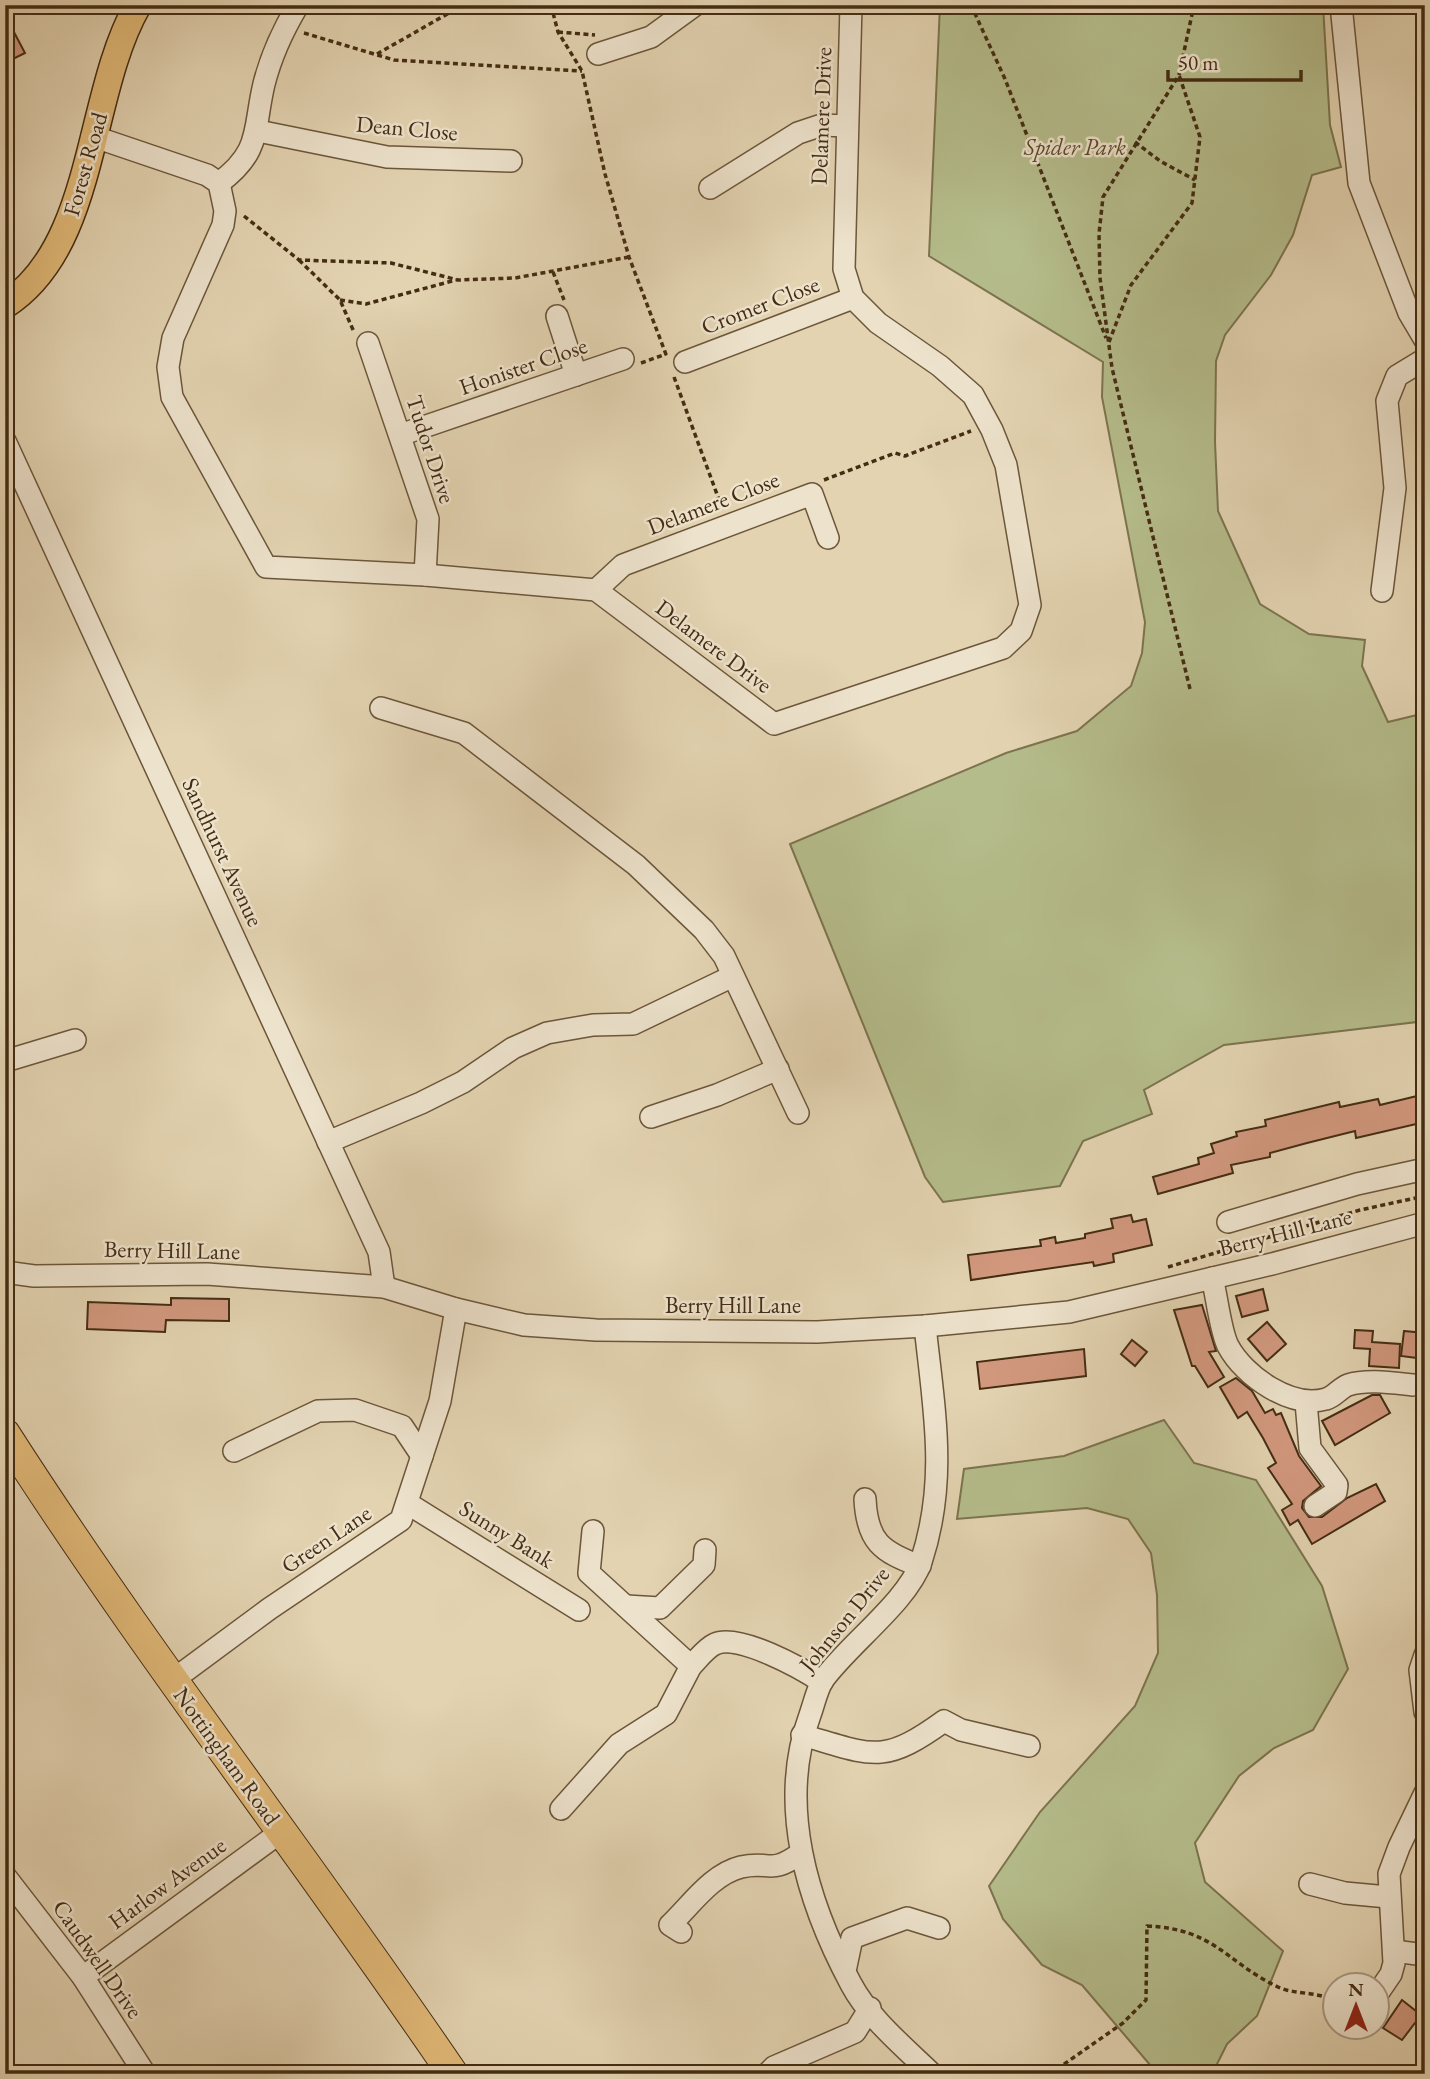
<svg xmlns="http://www.w3.org/2000/svg" width="1430" height="2079" font-family="'EB Garamond',serif">
  <style>
    .green { fill: #b5bc8b; stroke: #7c744f; stroke-width: 2 }
    .building { fill: #d2987e; stroke: #442c13; stroke-width: 2 }
    .lines { fill: none; stroke-linecap: round; stroke-linejoin: round }
    .minor-casing { stroke: #6c563a; stroke-width: 24 }
    .major-casing { stroke: #442c13; stroke-width: 29 }
    .highway-casing { stroke: #442c13; stroke-width: 32 }
    .path { stroke: #442c13; stroke-width: 3.5; stroke-dasharray: 5 3.5; stroke-linecap: butt }
    .minor { stroke: #ede2cc; stroke-width: 21 }
    .major { stroke: #e2ba78; stroke-width: 26 }
    .highway { stroke: #e2ba78; stroke-width: 30 }
    .labels { text-anchor: middle; stroke-width: 5; stroke-linejoin: round; paint-order: stroke }
    .street-label { font-size: 23px; fill: #442c13; stroke: #ede2cc }
    .park-label { font-size: 23px; font-style: italic; fill: #5b492b; stroke: #ede2cc }
  </style>
  <rect width="100%" height="100%" fill="#e3d3b1"/>
  <filter id="stains"><feTurbulence type="fractalNoise" baseFrequency=".00286" numOctaves="4"/><feColorMatrix values="0 0 0 0 .2 0 0 0 0 .09 0 0 0 0 .02 0 0 0 .5 -.17"/></filter>
  <radialGradient id="worn" r=".72"><stop offset=".6" stop-color="#630" stop-opacity="0"/><stop offset="1" stop-color="#630" stop-opacity=".3"/></radialGradient>
  <g class="green">
    <polygon points="940,5 1323,5 1330,125 1341,167 1312,175 1293,235 1271,275 1225,335 1216,361 1215,442 1218,511 1260,604 1309,634 1365,640 1362,666 1388,722 1425,713 1425,1021 1224,1045 1144,1090 1152,1114 1083,1141 1060,1186 943,1202 925,1177 790,844 1006,753 1077,731 1131,686 1142,653 1145,622 1102,397 1103,362 929,256"/>
    <polygon points="1164,1420 1194,1463 1256,1480 1322,1586 1348,1669 1313,1730 1274,1748 1239,1776 1195,1843 1205,1882 1283,1951 1257,2016 1227,2044 1212,2074 1153,2074 1151,2066 1082,1985 1042,1965 1003,1919 989,1886 1040,1812 1135,1706 1158,1653 1157,1595 1151,1553 1128,1519 1087,1508 957,1519 964,1469 1064,1456"/>
  </g>
  <g class="building">
    <polygon points="5,15 25,53 5,63"/>
    <polygon points="1425,1094 1425,1122 1356,1138 1355,1131 1307,1143 1270,1153 1270,1157 1231,1165 1233,1173 1158,1194 1153,1177 1199,1164 1198,1158 1214,1153 1211,1144 1237,1136 1236,1132 1266,1126 1265,1120 1339,1102 1340,1107 1378,1099 1380,1105"/>
    <polygon points="1131,1215 1133,1222 1146,1219 1152,1245 1113,1254 1114,1262 1094,1266 1093,1262 971,1280 968,1255 1041,1246 1040,1240 1055,1237 1056,1243 1085,1238 1085,1234 1113,1228 1111,1219"/>
    <polygon points="1263,1289 1268,1310 1242,1317 1236,1296"/>
    <polygon points="171,1298 229,1299 229,1321 166,1320 165,1332 87,1329 88,1302 171,1305"/>
    <polygon points="1202,1305 1216,1351 1209,1352 1224,1377 1208,1387 1195,1366 1192,1366 1174,1310"/>
    <polygon points="1267,1322 1286,1344 1267,1361 1248,1339"/>
    <polygon points="1355,1330 1373,1331 1372,1342 1400,1344 1399,1368 1369,1366 1370,1349 1354,1348"/>
    <polygon points="1404,1331 1425,1333 1425,1359 1401,1356"/>
    <polygon points="1132,1340 1147,1352 1135,1366 1121,1354"/>
    <polygon points="1084,1349 1086,1376 980,1389 977,1362"/>
    <polygon points="1236,1378 1252,1391 1265,1413 1273,1409 1276,1415 1281,1413 1299,1456 1321,1486 1303,1501 1302,1508 1309,1517 1322,1517 1347,1498 1376,1484 1385,1501 1312,1544 1298,1520 1290,1525 1282,1510 1292,1504 1268,1468 1276,1463 1263,1438 1247,1412 1238,1418 1220,1387"/>
    <polygon points="1372,1395 1380,1395 1390,1413 1335,1445 1322,1421"/>
    <polygon points="1402,2000 1421,2015 1402,2040 1383,2028"/>
  </g>
  <g class="lines">
    <g class="minor-casing">
      <g id="minor">
        <polyline points="1341,5 1359,183 1409,313 1425,340"/>
        <polyline points="598,54 651,37 695,5"/>
        <polyline points="258,131 387,157 511,161"/>
        <polyline points="92,136 207,175 219,183 225,211 223,225 173,338 168,367 172,397 266,567 425,575 596,590 774,724 1003,648 1021,631 1030,605 1006,465 992,430 973,395 940,366 878,323 853,298 844,269 851,5"/>
        <path d="M 219,183 C 262,151 253,130 264,84 C 271,56 283,30 298,5"/>
        <polyline points="710,188 798,133 822,125 847,126"/>
        <polyline points="557,316 576,375"/>
        <polyline points="368,343 428,519 425,575"/>
        <polyline points="685,362 853,298"/>
        <polyline points="400,435 623,359"/>
        <polyline points="5,441 379,1252 384,1287"/>
        <polyline points="596,590 623,565 812,494 828,538"/>
        <polyline points="1382,591 1395,488 1387,401 1397,376 1425,359"/>
        <polyline points="381,708 464,733 636,865 704,930 724,956 798,1113"/>
        <polyline points="5,1057 12,1059 75,1040"/>
        <polyline points="651,1117 717,1095 778,1069"/>
        <polyline points="328,1142 421,1103 463,1082 513,1048 547,1033 593,1025 633,1024 733,976"/>
        <polyline points="1228,1222 1357,1184 1425,1169"/>
        <polyline points="5,1272 34,1276 207,1274 384,1287 456,1309 524,1325 596,1330 817,1332 925,1326 1069,1312 1272,1264 1425,1223"/>
        <path d="M 1212,1278 C 1217,1296 1220,1330 1228,1346 C 1244,1376 1291,1409 1326,1399 C 1334,1397 1340,1388 1348,1385 C 1367,1379 1393,1383 1413,1385"/>
        <path d="M 925,1326 C 934,1410 948,1480 921,1562 C 908,1601 848,1645 823,1680 C 817,1689 814,1704 810,1715 C 777,1804 807,1902 851,1984 C 869,2018 904,2047 932,2074"/>
        <polyline points="1306,1402 1310,1448 1337,1485 1336,1492 1315,1506"/>
        <polyline points="234,1451 318,1411 355,1410 402,1426 422,1456"/>
        <path d="M 865,1499 C 867,1541 881,1552 920,1566"/>
        <polyline points="407,1503 579,1610"/>
        <path d="M 593,1531 L 589,1573 L 691,1666 C 698,1659 706,1648 715,1644 C 738,1633 801,1668 822,1682"/>
        <polyline points="626,1606 660,1608 704,1565 705,1550"/>
        <polyline points="1425,1655 1420,1670 1425,1712"/>
        <polyline points="173,1680 269,1609 401,1520 440,1401 456,1309"/>
        <path d="M 802,1735 C 872,1755 882,1766 944,1721 L 961,1730 L 1029,1746"/>
        <polyline points="561,1809 619,1744 666,1714 691,1666"/>
        <polyline points="5,1876 83,1977 145,2074"/>
        <polyline points="1310,1884 1345,1893 1388,1897"/>
        <path d="M 681,1932 L 670,1925 C 691,1905 712,1874 741,1867 C 771,1860 769,1876 801,1853"/>
        <polyline points="1394,1951 1425,1955"/>
        <polyline points="845,1971 852,1938 907,1918 939,1928"/>
        <polyline points="83,1977 282,1831"/>
        <polyline points="1378,1993 1391,1974 1394,1963 1389,1874 1399,1847 1425,1793"/>
        <polyline points="767,2074 774,2067 855,2032 870,2008"/>
      </g>
    </g>
    <g class="major-casing">
      <path id="major" d="M 5,305 C 97,246 86,95 138,5"/>
    </g>
    <g class="highway-casing">
      <path id="highway" d="M 5,1434 C 146,1654 307,1859 453,2074"/>
    </g>
    <g class="path">
      <polyline points="551,5 558,32 582,71 605,174 629,257 667,357"/>
      <polyline points="971,5 1005,79 1106,338"/>
      <polyline points="558,32 595,35"/>
      <polyline points="304,33 394,60 582,71"/>
      <polyline points="377,54 463,5"/>
      <polyline points="1135,142 1160,161 1195,180"/>
      <polyline points="244,216 299,260 391,263 458,280 515,278 629,257"/>
      <polyline points="299,260 340,300 354,332"/>
      <polyline points="553,272 564,300"/>
      <polyline points="340,300 366,304 456,280"/>
      <polyline points="1109,342 1131,285 1192,203 1200,137 1179,75"/>
      <polyline points="641,363 666,354"/>
      <polyline points="674,377 722,508"/>
      <polyline points="824,480 895,453 905,456 971,431"/>
      <polyline points="1190,689 1112,368 1100,278 1099,234 1103,197 1179,75 1194,5"/>
      <polyline points="1168,1267 1360,1210 1425,1196"/>
      <path d="M 1050,2074 L 1123,2023 L 1146,2000 L 1147,1926 C 1215,1929 1224,1961 1278,1987 C 1295,1995 1319,1991 1336,2002"/>
    </g>
    <use href="#minor" class="minor"/>
    <use href="#major" class="major"/>
    <use href="#highway" class="highway"/>
  </g>
  <g class="labels">
    <g class="street-label">
      <text transform="translate(821 116) rotate(-88)" y="8">Delamere Drive</text>
      <text transform="translate(407 128) rotate(5)" y="8">Dean Close</text>
      <text transform="translate(85 164) rotate(-74)" y="8">Forest Road</text>
      <text transform="translate(760 305) rotate(-21)" y="8">Cromer Close</text>
      <text transform="translate(523 366) rotate(-19)" y="8">Honister Close</text>
      <text transform="translate(431 449) rotate(72)" y="8">Tudor Drive</text>
      <text transform="translate(713 503) rotate(-21)" y="8">Delamere Close</text>
      <text transform="translate(714 646) rotate(37)" y="8">Delamere Drive</text>
      <text transform="translate(223 852) rotate(65)" y="8">Sandhurst Avenue</text>
      <text transform="translate(1285 1232) rotate(-14)" y="8">Berry Hill Lane</text>
      <text transform="translate(172 1250) rotate(1)" y="8">Berry Hill Lane</text>
      <text x="733" y="1313">Berry Hill Lane</text>
      <text transform="translate(507 1534) rotate(32)" y="8">Sunny Bank</text>
      <text transform="translate(326 1539) rotate(-34)" y="8">Green Lane</text>
      <text transform="translate(844 1619) rotate(-51)" y="8">Johnson Drive</text>
      <text transform="translate(227 1756) rotate(54)" y="8">Nottingham Road</text>
      <text transform="translate(167 1883) rotate(-36)" y="8">Harlow Avenue</text>
      <text transform="translate(98 1959) rotate(55)" y="8">Caudwell Drive</text>
    </g>
    <g class="park-label">
      <text x="1075" y="155">Spider Park</text>
    </g>
  </g>
  <rect width="1430" height="2079" fill="none" stroke="#e3d3b1" stroke-width="28"/>
  <rect x="7" y="7" width="1416" height="2065" fill="none" stroke="#442c13" stroke-width="3.5"/>
  <rect x="14" y="14" width="1402" height="2051" fill="none" stroke="#442c13" stroke-width="2"/>
  <g transform="translate(1356 2006)"><circle r="33" fill="#ede2cc" stroke="#a99982" stroke-width="2"/>
  <path d="M0-5L12 26L0 18L-12 26Z" fill="#8f2418"/>
  <text y="-10" font-size="19" font-weight="bold" text-anchor="middle" fill="#442c13">N</text>
  </g>
  <path d="M1168 70v10h133v-10" fill="none" stroke="#442c13" stroke-width="3.5"/>
  <text x="1178" y="70" font-size="21" fill="#442c13" stroke="#ede2cc" stroke-width="5" paint-order="stroke">50 m</text>
  <rect width="100%" height="100%" filter="url(#stains)"/>
  <rect width="100%" height="100%" fill="url(#worn)"/>
</svg>
